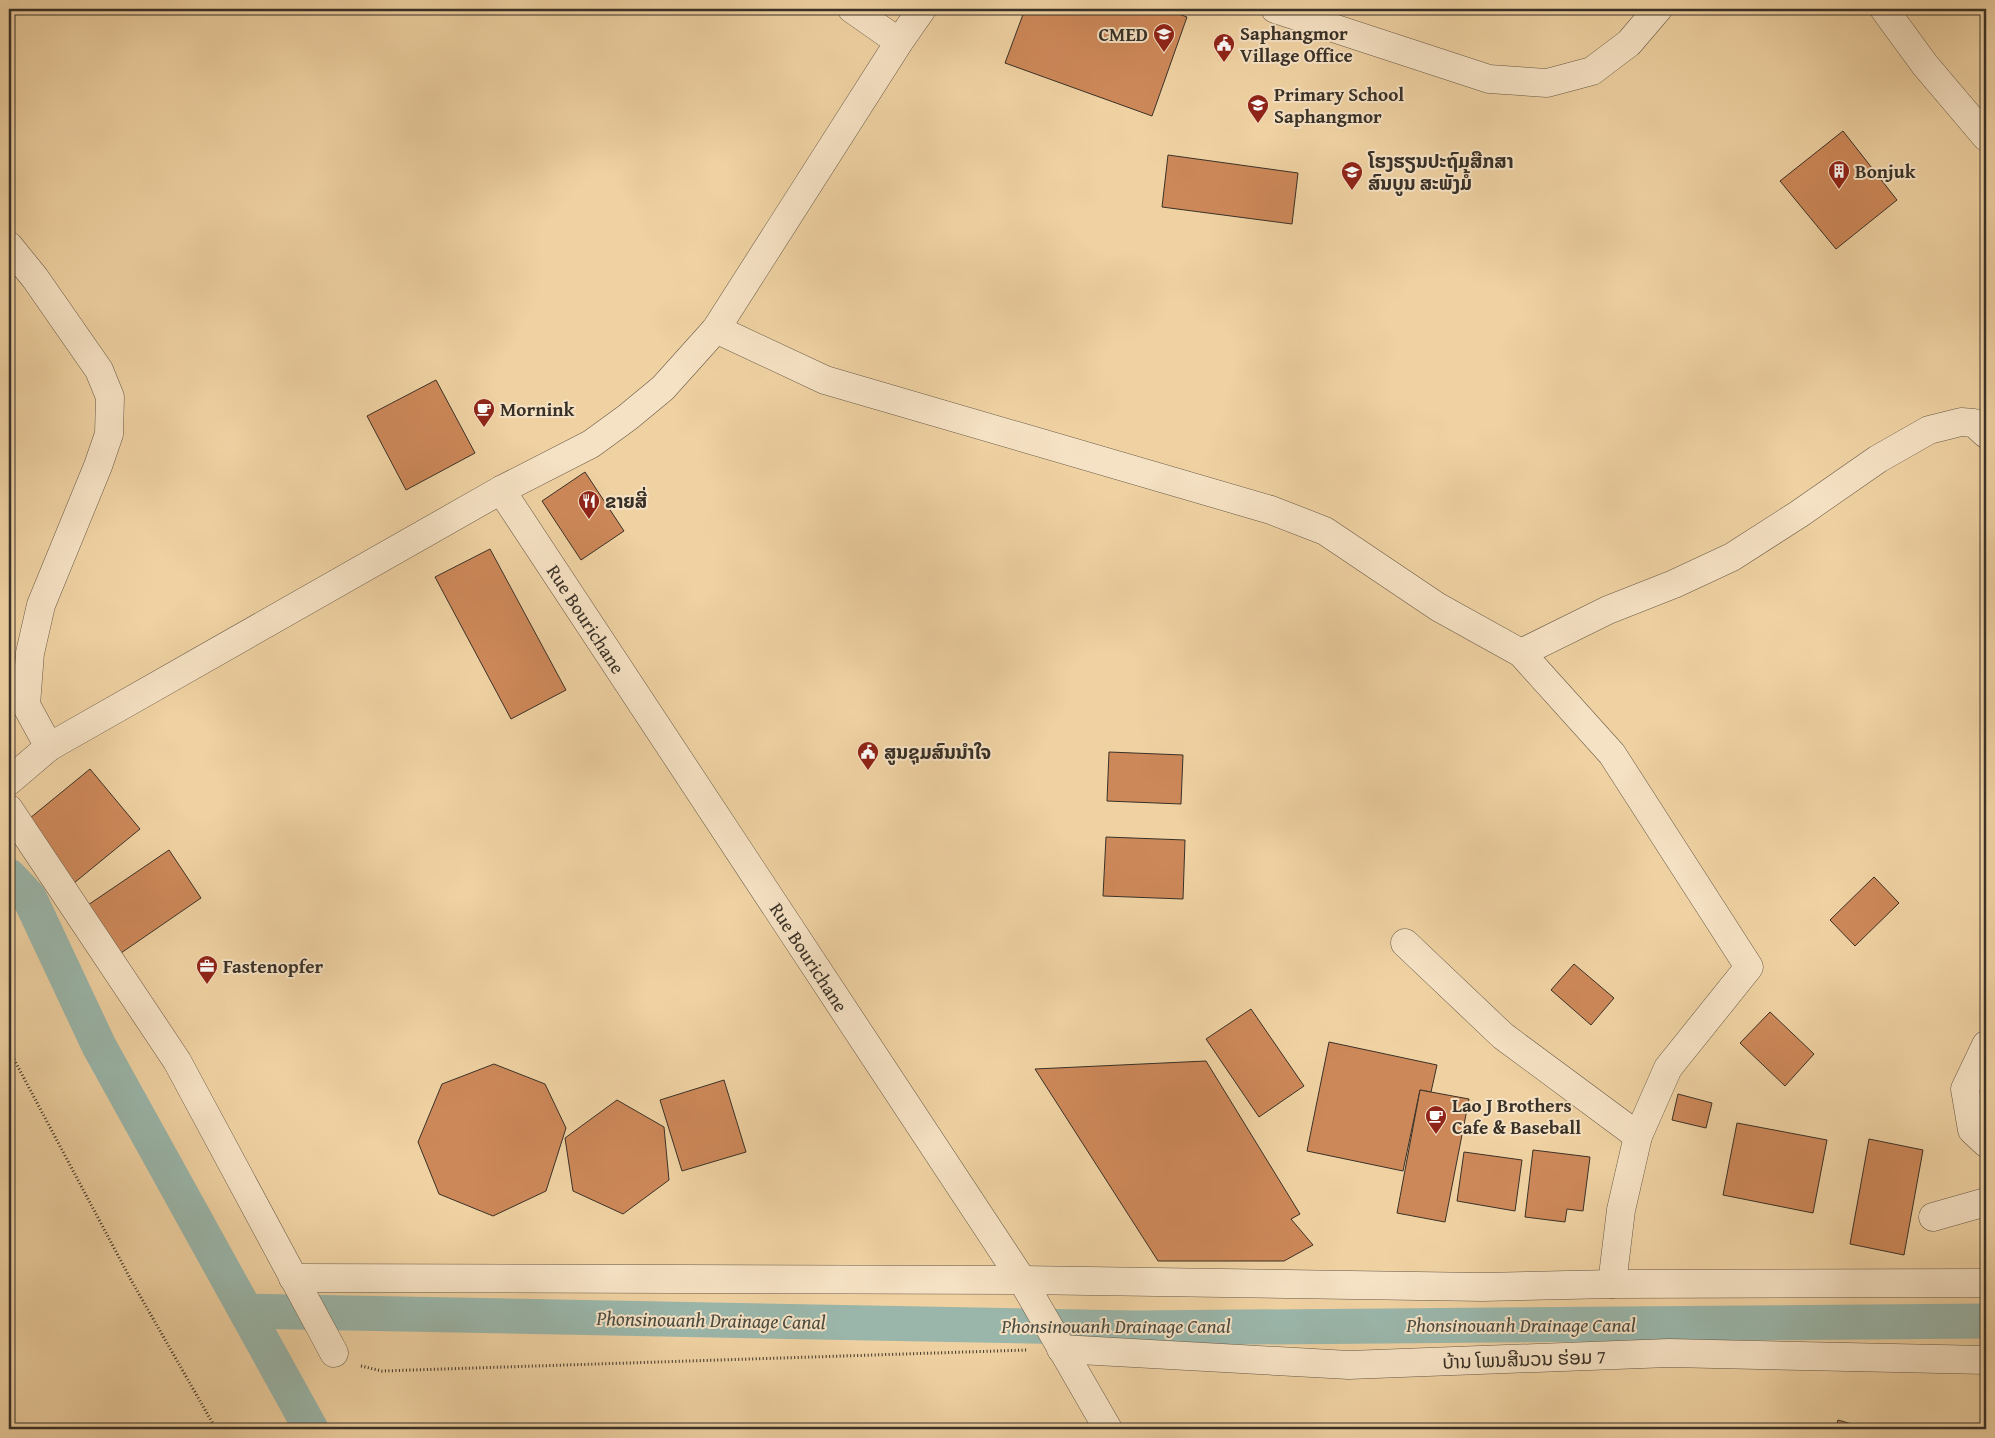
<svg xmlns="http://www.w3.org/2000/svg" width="1995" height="1438" font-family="'Gentium Book Plus','Noto Sans Lao',serif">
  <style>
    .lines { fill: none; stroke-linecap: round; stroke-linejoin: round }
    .canal { stroke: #9ab6aa; stroke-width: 35 }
    .building { fill: #cd8859; stroke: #393127 }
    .minor-casing { stroke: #665946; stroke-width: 29 }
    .tertiary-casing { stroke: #665946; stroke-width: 29 }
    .path { stroke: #393127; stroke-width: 3; stroke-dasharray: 1 2.5; stroke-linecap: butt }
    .minor { stroke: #f5e1c3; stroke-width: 28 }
    .tertiary { stroke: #f5e1c3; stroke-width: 28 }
    .labels { text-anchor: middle; stroke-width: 4; stroke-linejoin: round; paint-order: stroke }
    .poi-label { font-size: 19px; font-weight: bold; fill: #393127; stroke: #f5e1c3; text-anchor: start }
    .street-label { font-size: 19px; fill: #393127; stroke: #f5e1c3 }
    .water-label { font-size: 20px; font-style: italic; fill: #4c4c41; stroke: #f5e1c3 }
  </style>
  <rect width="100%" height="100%" fill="#efd1a2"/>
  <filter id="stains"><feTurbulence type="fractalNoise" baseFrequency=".004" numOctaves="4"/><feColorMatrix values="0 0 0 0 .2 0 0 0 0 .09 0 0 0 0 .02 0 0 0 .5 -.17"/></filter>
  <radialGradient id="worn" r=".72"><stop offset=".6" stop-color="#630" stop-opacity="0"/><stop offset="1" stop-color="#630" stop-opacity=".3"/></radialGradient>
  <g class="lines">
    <g class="canal">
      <polyline points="9,876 29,897 99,1046 311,1429"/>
      <polyline points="246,1311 1134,1328 1986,1321"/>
    </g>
  </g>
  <g class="building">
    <polygon points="1025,9 1165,9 1187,17 1152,116 1005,63"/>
    <polygon points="1843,131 1897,200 1836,249 1780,181"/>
    <polygon points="1168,155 1298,173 1292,224 1162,207"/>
    <polygon points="436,380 475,453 406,490 367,416"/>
    <polygon points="585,472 624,531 581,560 542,501"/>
    <polygon points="490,549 566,690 511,719 435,577"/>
    <polygon points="1109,752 1183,755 1181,804 1107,801"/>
    <polygon points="90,769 140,829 74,883 24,823"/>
    <polygon points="1986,827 1986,836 1981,832"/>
    <polygon points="1106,837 1185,840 1183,899 1103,896"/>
    <polygon points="169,850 201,898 121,953 88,905"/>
    <polygon points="1874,877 1899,903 1855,946 1830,920"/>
    <polygon points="1574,964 1614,998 1591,1025 1551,990"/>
    <polygon points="1251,1009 1304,1086 1259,1117 1206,1039"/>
    <polygon points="1770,1012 1814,1054 1785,1086 1740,1043"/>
    <polygon points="1329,1042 1437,1065 1431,1092 1420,1090 1403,1171 1307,1151"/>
    <polygon points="1206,1061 1300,1214 1291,1219 1313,1245 1284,1261 1158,1261 1035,1069"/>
    <polygon points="494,1064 545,1084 566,1128 546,1191 493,1216 439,1194 418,1142 442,1084"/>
    <polygon points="724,1080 746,1152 682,1171 660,1100"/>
    <polygon points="1420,1090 1469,1099 1445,1222 1397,1213"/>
    <polygon points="1678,1094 1712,1103 1706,1128 1672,1120"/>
    <polygon points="617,1100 664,1127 669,1180 623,1214 573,1191 565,1138"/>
    <polygon points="1737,1123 1827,1140 1813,1213 1723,1195"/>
    <polygon points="1869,1139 1923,1150 1904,1255 1850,1244"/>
    <polygon points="1533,1150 1590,1157 1583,1211 1567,1209 1565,1222 1525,1217"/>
    <polygon points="1464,1152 1522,1160 1515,1211 1457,1201"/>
    <polygon points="1838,1420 1869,1429 1835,1429"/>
  </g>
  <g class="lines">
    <g class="minor-casing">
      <g id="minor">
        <polyline points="852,9 899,42"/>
        <polyline points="1884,9 1925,65 1986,137"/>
        <polyline points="9,246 35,278 99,370 110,397 109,434 98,466 41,605 30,653 26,705 49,747"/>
        <polyline points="716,329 825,380 1271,510 1325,531 1438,607 1521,653 1612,754 1749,967 1668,1068 1638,1136 1621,1210 1612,1284"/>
        <polyline points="1521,653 1608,610 1674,584 1732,557 1799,514 1878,459 1929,430 1961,422 1974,423 1986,434"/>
        <polyline points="9,809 177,1061 334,1353"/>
        <polyline points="1405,943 1503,1036 1638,1136"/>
        <polyline points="1986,1045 1965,1089 1972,1130 1986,1143"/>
        <polyline points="1933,1217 1986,1202"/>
        <polyline points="293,1278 1022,1280 1483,1287 1612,1284 1986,1283"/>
        <polyline points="1061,1349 1349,1365 1669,1353 1986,1360"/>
      </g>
    </g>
    <g class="tertiary-casing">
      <g id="tertiary">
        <polyline points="1275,9 1489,79 1547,83 1592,71 1629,43 1658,9"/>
        <polyline points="501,490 1022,1280 1108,1429"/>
        <polyline points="9,781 49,747 501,490 591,444 628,417 663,388 716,329 899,42 922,9"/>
      </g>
    </g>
    <g class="path">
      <polyline points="9,1050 131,1280 216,1429"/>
      <polyline points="361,1366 382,1371 1027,1350"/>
    </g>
    <use href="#minor" class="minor"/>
    <use href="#tertiary" class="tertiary"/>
  </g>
  <defs>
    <g id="school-pin" transform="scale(1.125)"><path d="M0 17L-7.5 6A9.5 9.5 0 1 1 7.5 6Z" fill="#8f2418" stroke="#f5e1c3"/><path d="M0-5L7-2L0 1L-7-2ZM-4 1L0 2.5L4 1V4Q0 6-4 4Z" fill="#fff"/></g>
    <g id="civic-pin" transform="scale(1.125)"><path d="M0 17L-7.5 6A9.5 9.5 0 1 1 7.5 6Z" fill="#8f2418" stroke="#f5e1c3"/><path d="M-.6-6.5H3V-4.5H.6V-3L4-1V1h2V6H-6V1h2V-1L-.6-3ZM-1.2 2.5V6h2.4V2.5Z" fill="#fff"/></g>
    <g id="building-pin" transform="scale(1.125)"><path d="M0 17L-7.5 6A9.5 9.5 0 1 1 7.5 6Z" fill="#8f2418" stroke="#f5e1c3"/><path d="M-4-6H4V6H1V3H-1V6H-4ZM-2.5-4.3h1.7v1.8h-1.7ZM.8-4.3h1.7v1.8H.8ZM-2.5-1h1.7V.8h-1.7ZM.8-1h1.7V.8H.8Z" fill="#fff"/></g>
    <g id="cafe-pin" transform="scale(1.125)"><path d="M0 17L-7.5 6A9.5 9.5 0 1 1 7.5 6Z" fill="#8f2418" stroke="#f5e1c3"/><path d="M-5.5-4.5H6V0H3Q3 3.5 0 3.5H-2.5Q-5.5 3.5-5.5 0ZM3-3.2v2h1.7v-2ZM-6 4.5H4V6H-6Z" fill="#fff"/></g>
    <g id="restaurant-pin" transform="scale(1.125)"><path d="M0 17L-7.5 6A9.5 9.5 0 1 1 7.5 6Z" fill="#8f2418" stroke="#f5e1c3"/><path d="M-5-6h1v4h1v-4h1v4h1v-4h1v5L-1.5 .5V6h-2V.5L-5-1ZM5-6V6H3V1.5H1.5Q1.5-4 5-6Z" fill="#fff"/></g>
    <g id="office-pin" transform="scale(1.125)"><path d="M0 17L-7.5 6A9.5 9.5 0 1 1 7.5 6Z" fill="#8f2418" stroke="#f5e1c3"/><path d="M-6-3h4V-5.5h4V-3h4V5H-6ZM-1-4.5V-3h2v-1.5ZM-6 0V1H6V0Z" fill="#fff"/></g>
  </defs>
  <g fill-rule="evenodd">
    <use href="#school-pin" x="1164" y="34"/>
    <use href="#civic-pin" x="1224" y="44"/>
    <use href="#school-pin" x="1258" y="105"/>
    <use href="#building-pin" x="1839" y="171"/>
    <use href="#school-pin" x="1352" y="172"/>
    <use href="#cafe-pin" x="484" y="409"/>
    <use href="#restaurant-pin" x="589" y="501"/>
    <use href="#civic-pin" x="868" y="752"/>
    <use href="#office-pin" x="207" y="966"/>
    <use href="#cafe-pin" x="1436" y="1116"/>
  </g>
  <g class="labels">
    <g class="poi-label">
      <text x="1240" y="40">Saphangmor<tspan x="1240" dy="22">Village Office</tspan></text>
      <text x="1148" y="41" text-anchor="end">CMED</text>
      <text x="1274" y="101">Primary School<tspan x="1274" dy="22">Saphangmor</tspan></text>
      <text x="1368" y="168">ໂຮງຮຽນປະຖົມສືກສາ<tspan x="1368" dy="22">ສົນບູນ ສະພັງມໍ້</tspan></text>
      <text x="1855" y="178">Bonjuk</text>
      <text x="500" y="416">Mornink</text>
      <text x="605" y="508">ຂາຍສີ່</text>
      <text x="884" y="759">ສູນຊຸມສົນນຳໃຈ</text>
      <text x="223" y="973">Fastenopfer</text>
      <text x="1452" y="1112">Lao J Brothers<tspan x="1452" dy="22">Cafe &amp; Baseball</tspan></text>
    </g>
    <g class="street-label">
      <text transform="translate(586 619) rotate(57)" y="7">Rue Bourichane</text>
      <text transform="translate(809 957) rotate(57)" y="7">Rue Bourichane</text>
      <text transform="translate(1524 1359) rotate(-2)" y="7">ບ້ານ ໂພນສີນວນ ຮ່ອມ 7</text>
    </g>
    <g class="water-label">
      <text transform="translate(711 1320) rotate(1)" y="7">Phonsinouanh Drainage Canal</text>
      <text x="1521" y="1332">Phonsinouanh Drainage Canal</text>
      <text x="1116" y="1333">Phonsinouanh Drainage Canal</text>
    </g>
  </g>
  <rect width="1995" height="1438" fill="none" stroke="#efd1a2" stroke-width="30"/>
  <rect x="10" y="10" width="1975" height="1418" fill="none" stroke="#393127" stroke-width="2.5"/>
  <rect x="15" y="15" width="1965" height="1408" fill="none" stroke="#393127"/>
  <rect width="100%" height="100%" filter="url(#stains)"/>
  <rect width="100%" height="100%" fill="url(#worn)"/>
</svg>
